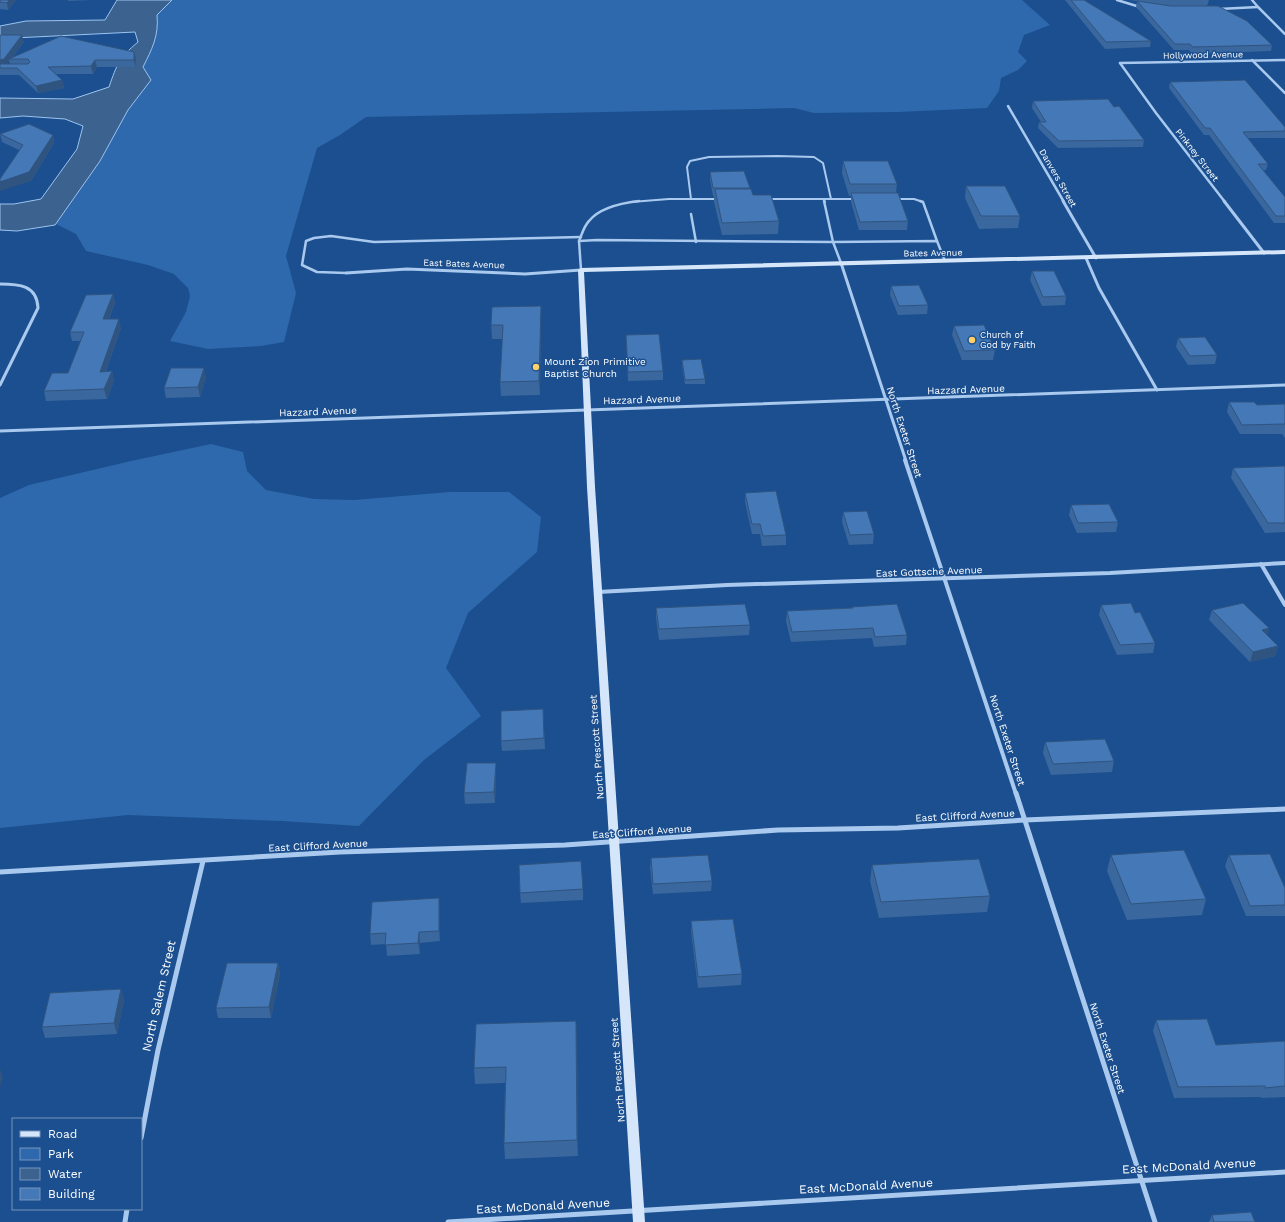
<svg xmlns="http://www.w3.org/2000/svg" width="1285" height="1222" font-family="'Work Sans',sans-serif">
  <style>
    .green { fill: #2e69ad }
    .water { fill: #3c6290; stroke: #9cc4f0 }
    .lines { fill: none; stroke-linecap: round; stroke-linejoin: round }
    .lane-far1 { stroke: #a9c9ee; stroke-width: 2 }
    .lane { stroke: #a9c9ee; stroke-width: 2.5 }
    .street-far3 { stroke: #a9c9ee; stroke-width: 2.5 }
    .street-far2 { stroke: #a9c9ee; stroke-width: 3 }
    .street-far1 { stroke: #a9c9ee; stroke-width: 4 }
    .street { stroke: #a9c9ee; stroke-width: 5 }
    .secondary { fill: #d6e6fa; fill-rule: evenodd }
    .wall { fill: #3a679d; fill-rule: evenodd }
    .shaded-wall { fill: #305480 }
    .building { fill: #4478b7; stroke: #305480 }
    .poi-dot { fill: #ffd166; stroke: #1b4f8f; stroke-width: 1.5 }
    .labels { text-anchor: middle; stroke-width: 3; stroke-linejoin: round; paint-order: stroke }
    .far-street-label { font-size: 9px; fill: #fff; stroke: #1b4f8f }
    .far-poi-label { font-size: 9px; fill: #fff; stroke: #1b4f8f; text-anchor: start }
    .poi-label { font-size: 10px; fill: #fff; stroke: #1b4f8f; text-anchor: start }
    .street-label { font-size: 10px; fill: #fff; stroke: #1b4f8f }
    .near-street-label { font-size: 12px; fill: #fff; stroke: #1b4f8f }
  </style>
  <rect width="100%" height="100%" fill="#1b4f8f"/>
  <g class="green">
    <path d="M 172,0 L 1022,0 L 1050,25 L 1024,35 L 1018,52 L 1027,61 L 1018,70 L 1001,78 L 999,91 L 987,108 L 898,112 L 814,113 L 794,108 L 366,117 L 340,135 L 317,148 L 286,256 L 296,293 L 284,342 L 261,346 L 208,349 L 170,341 L 186,312 L 190,296 L 188,288 L 174,274 L 148,265 L 86,251 L 76,234 L 56,224 L 100,161 L 128,110 L 151,80 L 143,67 C 152,49 159,36 157,15 Z"/>
    <polygon points="211,444 243,452 247,471 266,490 314,499 354,500 450,492 509,492 541,517 537,552 468,613 446,668 481,716 424,760 359,826 282,821 128,815 0,828 0,498 29,485 131,461"/>
  </g>
  <path class="water" d="M 117,0 L 172,0 L 157,15 C 159,36 152,49 143,67 L 151,80 L 128,110 L 100,161 L 55,225 L 17,231 L 0,230 L 0,204 L 14,204 L 41,199 L 77,149 L 83,126 L 65,119 L 23,116 L 0,118 L 0,98 L 73,99 L 109,87 C 117,64 119,58 138,42 L 135,32 L 14,38 L 0,35 L 0,26 L 26,21 L 105,20 Z"/>
  <g class="lines">
    <g class="lane-far1">
      <polyline points="691,199 687,167 690,161 709,157 778,156 814,157 823,163 831,199"/>
      <polyline points="769,199 853,199"/>
      <polyline points="824,199 825,202"/>
      <polyline points="897,199 914,199 923,202"/>
      <polyline points="631,202 669,199 717,199"/>
    </g>
    <g class="lane">
      <polyline points="824,201 833,242 937,241 945,261"/>
      <polyline points="920,201 923,202 937,241"/>
      <polyline points="691,214 696,242"/>
      <path d="M 579,241 C 582,234 584,226 589,221 C 600,207 622,203 639,201"/>
      <polyline points="581,270 579,241 597,240 833,242 841,263"/>
      <polyline points="346,273 317,272 302,265 306,241 314,238 331,236 374,242 581,237"/>
    </g>
    <g class="street-far3">
      <polyline points="1117,0 1140,7"/>
      <polyline points="1258,7 1285,34"/>
      <polyline points="1219,9 1258,7 1252,0"/>
      <polyline points="1252,60 1285,93"/>
      <polyline points="1120,63 1156,113 1225,202"/>
      <polyline points="1120,63 1285,60"/>
      <polyline points="1008,106 1064,202"/>
    </g>
    <g class="street-far2">
      <polyline points="1063,201 1096,258"/>
      <polyline points="1224,201 1264,253"/>
      <polyline points="1086,258 1099,288 1157,390"/>
      <polyline points="841,263 906,461"/>
      <polyline points="346,273 407,269 525,274 581,270"/>
      <path d="M 0,284 C 19,284 37,285 38,308 L 0,385"/>
      <polyline points="0,431 1285,385"/>
    </g>
    <g class="street-far1">
      <polyline points="905,460 1016,794"/>
      <polyline points="1261,564 1285,605"/>
      <polyline points="598,592 727,585 1110,573 1285,563"/>
    </g>
    <g class="street">
      <polyline points="1016,793 1155,1222"/>
      <polyline points="0,872 340,852 565,845 778,830 898,828 1025,820 1285,809"/>
      <polyline points="141,1138 158,1050 203,861"/>
      <polyline points="125,1222 127,1209"/>
      <polyline points="448,1222 1285,1172"/>
    </g>
    <polygon class="secondary" points="1285,250 1285,254 584,272 595,487 645,1222 633,1222 587,487 578,270 581,268"/>
  </g>
  <g class="wall">
    <polygon points="0,0 16,0 8,10 0,9"/>
    <polygon points="68,0 92,0 68,1"/>
    <polygon points="1065,0 1084,0 1151,41 1150,47 1105,49"/>
    <polygon points="1129,0 1209,0 1207,6 1272,45 1271,51 1192,54 1189,50 1174,50 1136,7 1137,1"/>
    <path d="M 0,35 L 24,42 L 12,58 L 136,59 L 135,67 L 97,67 L 93,74 L 56,74 L 62,80 L 64,88 L 38,93 L 19,75 L 0,75 ZM 9,61 L 10,64 L 7,64 Z"/>
    <polygon points="1170,82 1285,127 1285,138 1248,138 1268,164 1266,170 1263,170 1285,197 1285,223 1274,223 1209,135 1204,135 1169,88"/>
    <polygon points="1033,101 1114,107 1144,140 1143,147 1058,148 1038,128 1039,122 1041,122 1032,108"/>
    <polygon points="0,134 53,135 54,143 31,181 19,150 2,142"/>
    <polygon points="843,161 897,184 896,193 908,221 907,230 859,230 851,202 851,196 849,196 842,173"/>
    <polygon points="710,172 750,188 753,195 779,221 778,234 722,235 714,202 714,196 713,196 710,180"/>
    <polygon points="966,186 1020,216 1018,228 979,229 965,198"/>
    <polygon points="1032,271 1066,296 1065,305 1042,306 1030,280"/>
    <polygon points="891,286 928,305 927,314 898,315 890,295"/>
    <polygon points="113,294 115,303 109,319 121,328 106,371 112,371 114,381 107,399 46,401 44,391 68,373 81,341 72,341 70,332"/>
    <polygon points="541,320 540,395 501,396 500,382 503,339 492,339 491,325"/>
    <polygon points="954,326 995,350 993,360 962,360 952,335"/>
    <polygon points="626,335 663,371 663,380 628,381"/>
    <polygon points="1178,338 1217,355 1215,364 1188,365 1176,347"/>
    <polygon points="682,360 705,379 705,384 685,384 682,365"/>
    <polygon points="206,377 200,397 166,398 164,388"/>
    <polygon points="1229,402 1257,405 1285,404 1285,438 1282,434 1240,434 1227,412"/>
    <polygon points="1285,466 1285,532 1265,533 1231,478 1233,468"/>
    <polygon points="745,493 786,535 786,545 762,546 760,534 752,534 745,502"/>
    <polygon points="1071,505 1118,522 1116,532 1077,533 1069,515"/>
    <polygon points="843,512 874,534 873,544 849,545 842,522"/>
    <polygon points="1101,605 1135,613 1155,643 1153,653 1117,655 1099,615"/>
    <polygon points="852,607 907,635 906,645 874,647 872,638 791,642 786,621 787,611 852,608"/>
    <polygon points="656,608 750,625 749,635 659,640 656,618"/>
    <polygon points="1212,610 1269,628 1267,635 1278,646 1275,656 1250,662 1209,620"/>
    <polygon points="543,709 545,749 502,751 501,741"/>
    <polygon points="1045,742 1114,761 1112,772 1051,775 1043,753"/>
    <polygon points="496,763 496,773 495,803 465,804 464,793"/>
    <polygon points="1111,855 1206,899 1202,915 1127,920 1107,871"/>
    <polygon points="1229,855 1285,888 1285,916 1246,916 1225,866"/>
    <polygon points="651,858 712,881 711,891 653,894 650,868"/>
    <polygon points="872,865 990,896 987,912 879,918 870,881"/>
    <polygon points="583,889 583,900 521,903 520,893"/>
    <polygon points="440,908 440,941 420,943 420,954 387,956 386,944 371,945 370,934"/>
    <polygon points="691,921 742,974 741,985 698,988 691,932"/>
    <polygon points="278,963 280,974 271,1018 218,1018 216,1008"/>
    <polygon points="121,989 124,1000 117,1034 45,1038 42,1027"/>
    <polygon points="1156,1020 1216,1045 1285,1041 1285,1097 1261,1098 1261,1097 1174,1098 1153,1031"/>
    <polygon points="577,1037 578,1156 505,1159 504,1143 505,1083 475,1084 474,1068"/>
    <polygon points="1212,1215 1255,1222 1209,1222"/>
  </g>
  <g class="shaded-wall">
    <polygon points="9,0 16,0 8,10 7,3"/>
    <polygon points="22,35 24,42 11,59 9,59 9,61 6,66 0,67 0,60"/>
    <polygon points="134,52 136,59 135,67 134,60"/>
    <polygon points="95,60 97,67 93,74 91,66"/>
    <polygon points="62,80 64,88 38,93 36,86"/>
    <polygon points="53,135 54,143 31,181 0,191 0,182"/>
    <polygon points="113,294 115,303 105,328 103,319"/>
    <polygon points="541,306 541,320 540,395 539,381"/>
    <polygon points="119,319 121,328 102,381 100,372"/>
    <polygon points="204,368 206,377 200,397 198,387"/>
    <polygon points="112,371 114,381 107,399 104,389"/>
    <polygon points="1269,628 1266,638 1262,630"/>
    <polygon points="1278,646 1275,656 1250,662 1253,652"/>
    <polygon points="496,763 496,773 495,803 494,792"/>
    <polygon points="439,898 440,908 440,941 439,931"/>
    <polygon points="419,932 420,943 420,954 418,943"/>
    <polygon points="278,963 280,974 271,1018 269,1007"/>
    <polygon points="121,989 124,1000 117,1034 114,1023"/>
    <polygon points="576,1021 577,1037 578,1156 577,1140"/>
    <polygon points="0,1069 3,1077 0,1088"/>
  </g>
  <g class="building">
    <polygon points="0,0 9,0 7,3 0,2"/>
    <polygon points="1071,0 1084,0 1151,41 1106,42"/>
    <polygon points="1137,1 1171,6 1218,6 1247,21 1272,45 1193,47 1190,44 1175,44"/>
    <polygon points="0,35 22,35 4,59 0,60"/>
    <polygon points="61,36 134,52 134,60 95,60 91,66 48,67 62,80 36,86 17,68 0,68 0,64 28,64 30,62 28,59 9,59"/>
    <polygon points="1245,80 1285,127 1285,131 1243,132 1268,164 1258,164 1285,197 1285,216 1276,216 1210,128 1205,128 1170,82"/>
    <polygon points="1108,99 1114,107 1119,106 1144,140 1059,141 1039,122 1046,122 1033,101"/>
    <polygon points="29,124 53,135 29,172 0,182 0,179 23,145 0,134"/>
    <polygon points="843,161 888,161 897,184 850,184"/>
    <polygon points="744,171 750,188 713,188 710,172"/>
    <polygon points="966,186 1005,186 1020,216 981,216"/>
    <polygon points="715,189 751,189 753,195 771,195 779,221 722,223"/>
    <polygon points="851,193 898,193 908,221 860,222"/>
    <polygon points="1032,271 1054,271 1066,296 1043,297"/>
    <polygon points="919,285 928,305 899,306 891,286"/>
    <polygon points="113,294 103,319 119,319 100,372 112,371 104,389 44,391 52,373 68,373 84,332 70,332 86,295"/>
    <polygon points="541,306 539,381 500,382 503,325 491,325 492,307"/>
    <polygon points="984,325 995,350 964,351 954,326"/>
    <polygon points="659,334 663,371 628,372 626,335"/>
    <polygon points="1205,337 1217,355 1190,356 1178,338"/>
    <polygon points="701,359 705,379 685,380 682,360"/>
    <polygon points="171,368 204,368 198,387 164,388"/>
    <polygon points="1229,402 1254,402 1257,405 1285,404 1285,424 1242,425"/>
    <polygon points="1285,466 1285,523 1268,523 1233,468"/>
    <polygon points="776,491 786,535 763,536 760,524 752,524 745,493"/>
    <polygon points="1109,504 1118,522 1078,523 1071,505"/>
    <polygon points="867,511 874,534 850,535 843,512"/>
    <polygon points="1131,603 1135,613 1140,612 1155,643 1120,645 1101,605"/>
    <polygon points="1243,603 1269,628 1262,630 1278,646 1253,652 1212,610"/>
    <polygon points="745,604 750,625 659,629 656,608"/>
    <polygon points="897,604 907,635 875,637 873,628 792,632 787,611 853,608 852,607"/>
    <polygon points="543,709 544,738 501,741 501,711"/>
    <polygon points="1105,739 1114,761 1053,764 1045,742"/>
    <polygon points="467,763 496,763 494,792 464,793"/>
    <polygon points="1184,850 1206,899 1131,904 1111,855"/>
    <polygon points="1270,854 1285,888 1285,905 1250,906 1229,855"/>
    <polygon points="708,855 712,881 653,884 651,858"/>
    <polygon points="979,859 990,896 881,902 872,865"/>
    <polygon points="581,861 583,889 520,893 519,865"/>
    <polygon points="439,898 439,931 419,932 418,943 385,945 386,933 370,934 372,902"/>
    <polygon points="733,919 742,974 698,977 691,921"/>
    <polygon points="227,963 278,963 269,1007 216,1008"/>
    <polygon points="121,989 114,1023 42,1027 50,993"/>
    <polygon points="1207,1019 1216,1045 1285,1041 1285,1086 1265,1088 1265,1086 1178,1087 1156,1020"/>
    <polygon points="576,1021 577,1140 504,1143 506,1067 474,1068 476,1024"/>
    <polygon points="1251,1212 1255,1222 1214,1222 1212,1215"/>
  </g>
  <g class="poi-dot">
    <circle cx="972" cy="340" r="4"/>
    <circle cx="536" cy="367" r="4"/>
  </g>
  <g class="labels">
    <g class="far-street-label">
      <text transform="translate(1203 55) rotate(-1)" y="3">Hollywood Avenue</text>
      <text transform="translate(1197 155) rotate(52)" y="3">Pinkney Street</text>
      <text transform="translate(1058 178) rotate(60)" y="3">Danvers Street</text>
      <text transform="translate(933 253) rotate(-1)" y="3">Bates Avenue</text>
      <text transform="translate(464 264) rotate(2)" y="3">East Bates Avenue</text>
    </g>
    <g class="far-poi-label">
      <text x="980" y="338">Church of<tspan x="980" dy="10">God by Faith</tspan></text>
    </g>
    <g class="poi-label">
      <text x="544" y="365">Mount Zion Primitive<tspan x="544" dy="12">Baptist Church</tspan></text>
    </g>
    <g class="street-label">
      <text transform="translate(966 389) rotate(-2)" y="4">Hazzard Avenue</text>
      <text transform="translate(642 399) rotate(-2)" y="4">Hazzard Avenue</text>
      <text transform="translate(318 411) rotate(-2)" y="4">Hazzard Avenue</text>
      <text transform="translate(905 432) rotate(72)" y="4">North Exeter Street</text>
      <text transform="translate(929 571) rotate(-2)" y="4">East Gottsche Avenue</text>
      <text transform="translate(1008 740) rotate(72)" y="4">North Exeter Street</text>
      <text transform="translate(596 747) rotate(-94)" y="4">North Prescott Street</text>
      <text transform="translate(965 815) rotate(-3)" y="4">East Clifford Avenue</text>
      <text transform="translate(642 831) rotate(-4)" y="4">East Clifford Avenue</text>
      <text transform="translate(318 845) rotate(-3)" y="4">East Clifford Avenue</text>
      <text transform="translate(1108 1048) rotate(72)" y="4">North Exeter Street</text>
      <text transform="translate(617 1070) rotate(-94)" y="4">North Prescott Street</text>
    </g>
    <g class="near-street-label">
      <text transform="translate(159 996) rotate(-77)" y="4">North Salem Street</text>
      <text transform="translate(1189 1166) rotate(-3)" y="4">East McDonald Avenue</text>
      <text transform="translate(866 1186) rotate(-3)" y="4">East McDonald Avenue</text>
      <text transform="translate(543 1206) rotate(-3)" y="4">East McDonald Avenue</text>
    </g>
  </g>
  <rect x="12" y="1118" width="130" height="92" fill="#1b4f8f" stroke="#7695bc"/>
  <rect x="20" y="1131" width="20" height="6" fill="#d6e6fa" stroke="#7695bc"/>
  <text x="48" y="1138" font-size="12" fill="#ffffff">Road</text>
  <rect x="20" y="1148" width="20" height="12" fill="#2e69ad" stroke="#7695bc"/>
  <text x="48" y="1158" font-size="12" fill="#ffffff">Park</text>
  <rect x="20" y="1168" width="20" height="12" fill="#3c6290" stroke="#7695bc"/>
  <text x="48" y="1178" font-size="12" fill="#ffffff">Water</text>
  <rect x="20" y="1188" width="20" height="12" fill="#4478b7" stroke="#7695bc"/>
  <text x="48" y="1198" font-size="12" fill="#ffffff">Building</text>
</svg>
